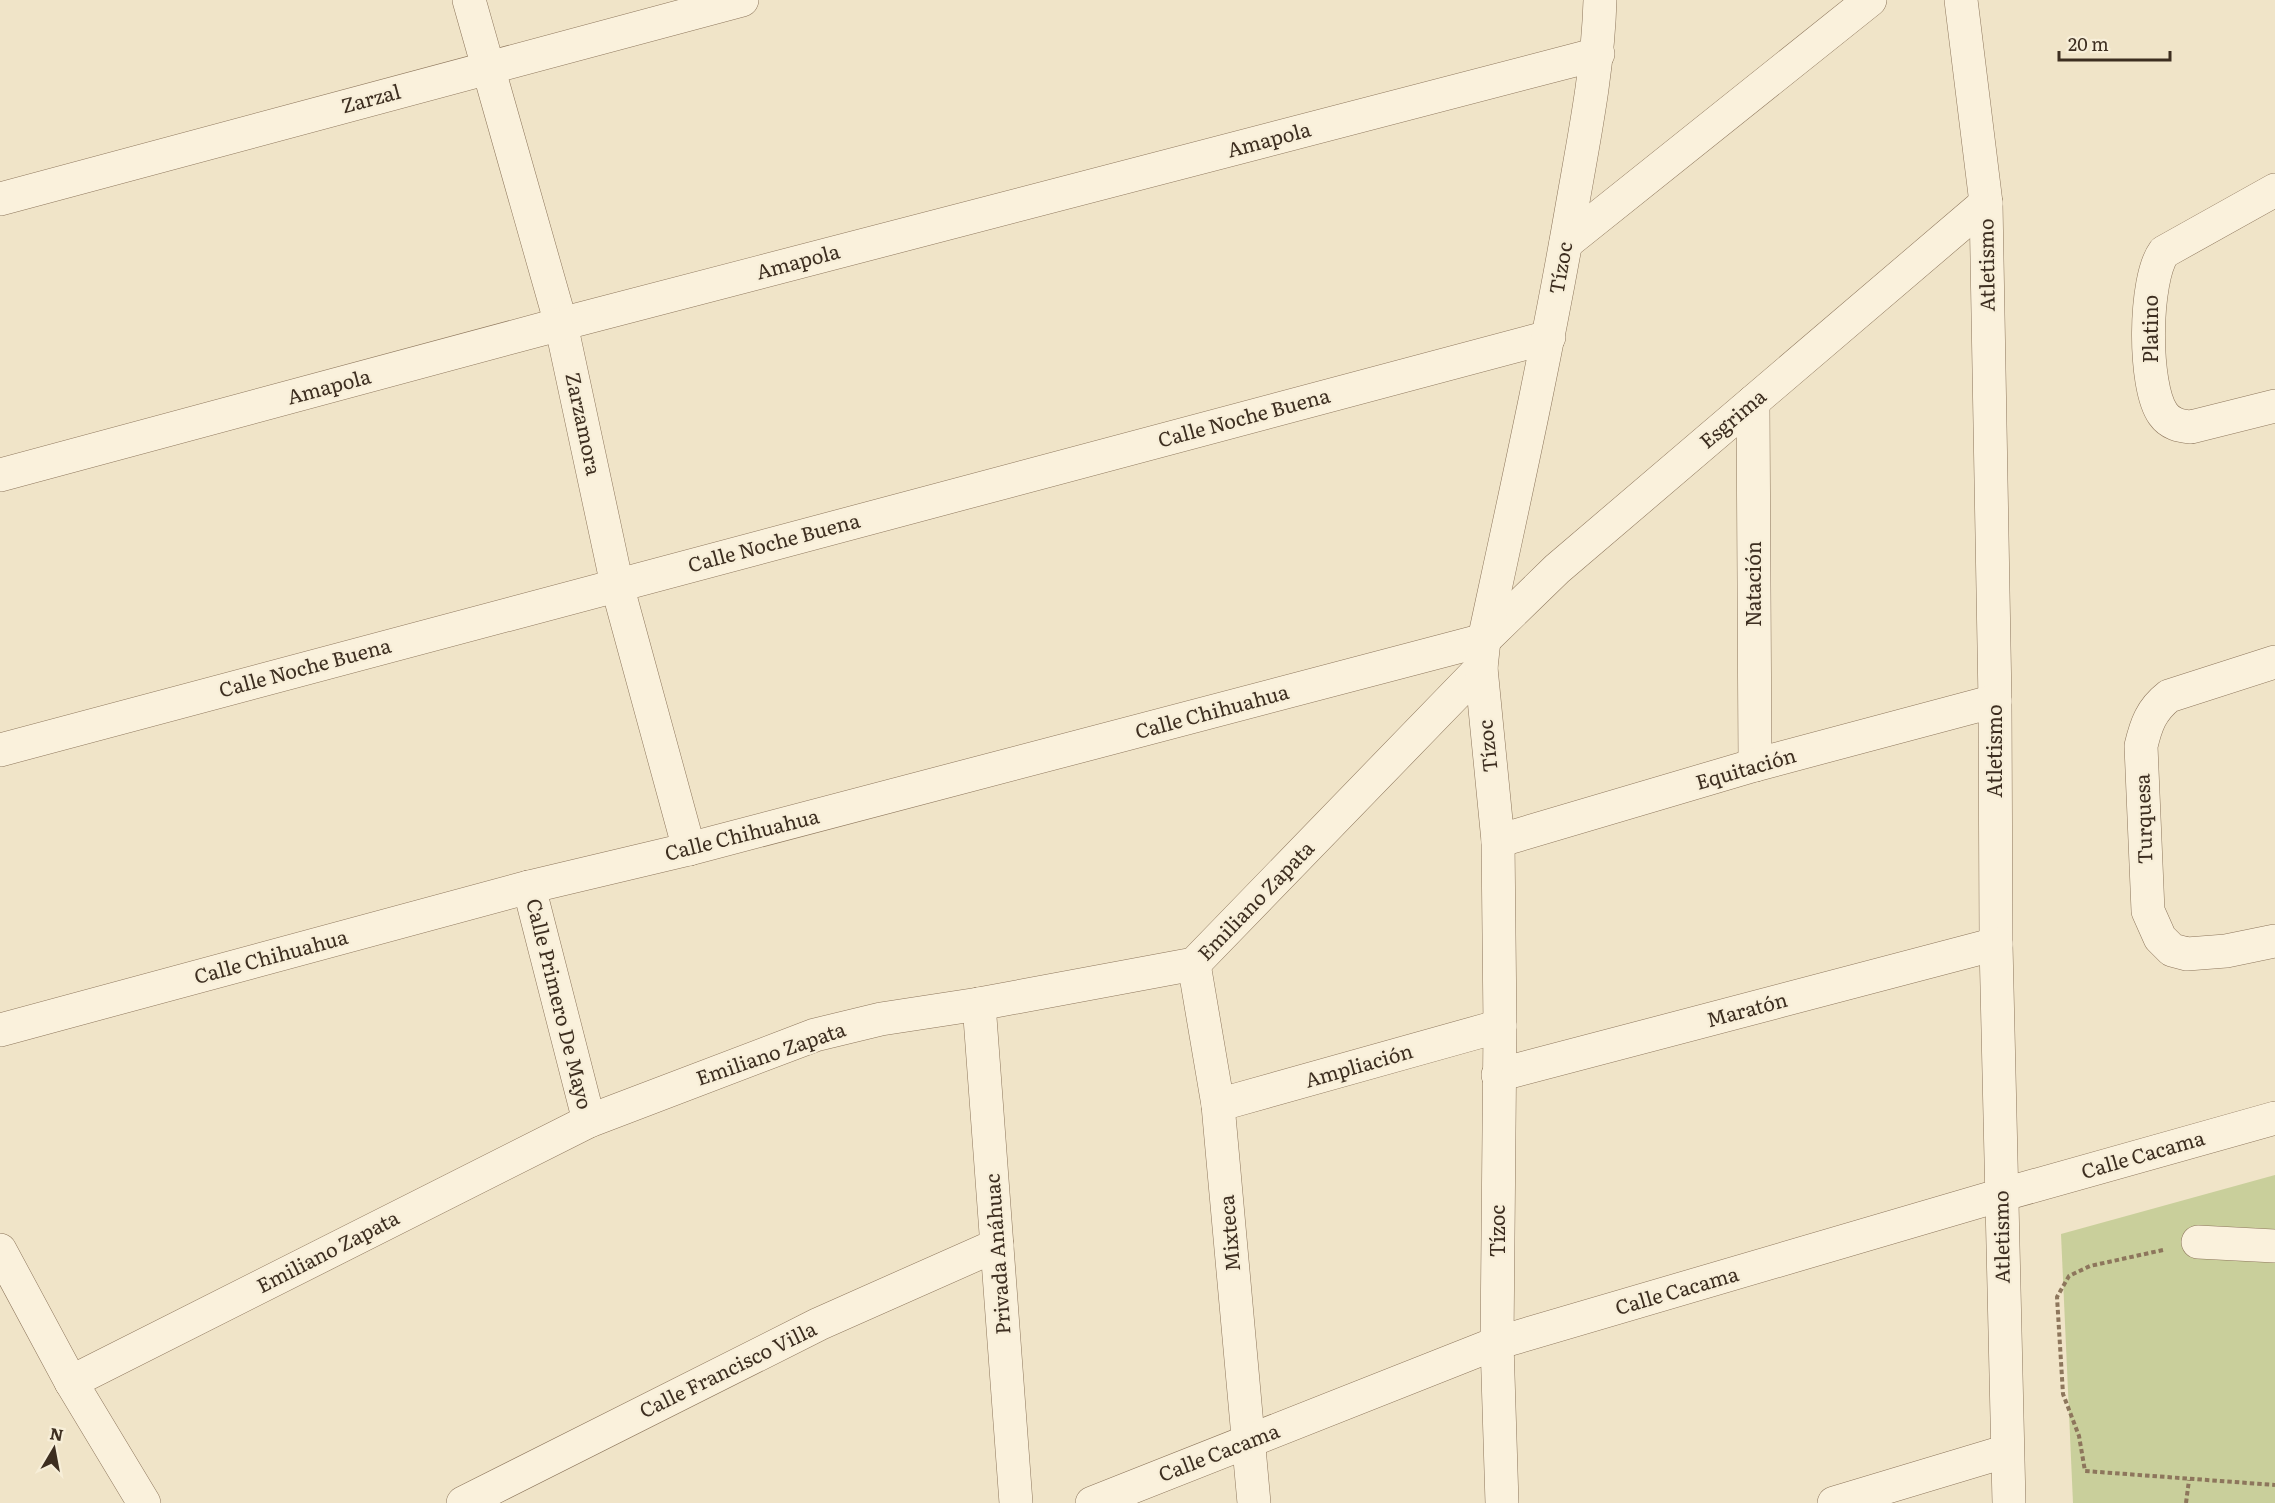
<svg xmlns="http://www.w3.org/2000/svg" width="2275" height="1503" font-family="Literata,serif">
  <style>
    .green { fill: #c9cf9b }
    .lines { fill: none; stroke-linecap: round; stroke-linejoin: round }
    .minor-casing { stroke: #8d765c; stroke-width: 34 }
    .path { stroke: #8d765c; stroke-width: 4; stroke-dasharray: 4.5 3; stroke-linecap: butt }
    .minor { stroke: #faf1dc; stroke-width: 33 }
    .labels { text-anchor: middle; stroke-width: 4.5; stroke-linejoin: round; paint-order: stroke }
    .street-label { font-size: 20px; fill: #3d2e20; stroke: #f7eed8 }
  </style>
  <rect width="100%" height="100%" fill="#f0e4c8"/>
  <polygon class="green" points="2275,1175 2275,1503 2073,1503 2061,1234"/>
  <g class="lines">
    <g class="minor-casing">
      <g id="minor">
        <polyline points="469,0 561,324 617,585 689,849"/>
        <polyline points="1961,0 1986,203 1995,701 1996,944 2009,1503"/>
        <path d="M 2275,190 L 2164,252 C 2144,279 2143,386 2163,414 C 2170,424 2180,426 2191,427 L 2275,406"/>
        <polyline points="0,199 742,0"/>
        <polyline points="1566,243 1870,0"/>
        <polyline points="1753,402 1755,765"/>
        <polyline points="0,475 561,324 1598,54"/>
        <path d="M 2275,662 L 2169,696 C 2151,710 2146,725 2141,746 L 2148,911 L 2160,938 L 2172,950 L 2187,954 L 2226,951 L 2275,941"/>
        <polyline points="0,750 1549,337"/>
        <polyline points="1498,841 1755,765 1995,701"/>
        <polyline points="529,887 589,1121"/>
        <polyline points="1194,964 1218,1105 1254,1503"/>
        <polyline points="979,1004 1016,1503"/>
        <polyline points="0,1030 529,887 689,849 1484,640 1557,569 1986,203"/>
        <polyline points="1498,1075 1996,944"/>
        <polyline points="1218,1105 1500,1026"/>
        <polyline points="2198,1242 2275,1246"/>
        <polyline points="0,1250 71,1382 144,1503"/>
        <polyline points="71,1382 589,1121 815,1035 881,1019 979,1004 1194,964 1481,668"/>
        <polyline points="463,1503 819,1324 997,1245"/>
        <polyline points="1092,1503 1497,1343 2001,1195 2275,1118"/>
        <path d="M 1502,1503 L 1497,1343 L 1500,1026 L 1498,841 L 1481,668 L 1484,640 C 1515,496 1547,352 1572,207 C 1584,138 1598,70 1600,0"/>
        <polyline points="1834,1503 2007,1451"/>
      </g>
    </g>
    <g class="path">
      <polyline points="2163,1250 2090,1266 2069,1276 2057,1297 2063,1394 2079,1436 2085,1471 2275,1485"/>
      <polyline points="2186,1503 2189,1480"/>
    </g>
    <use href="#minor" class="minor"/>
  </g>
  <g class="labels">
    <g class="street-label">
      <text transform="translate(371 99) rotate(-15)" y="7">Zarzal</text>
      <text transform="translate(1269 140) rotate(-15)" y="7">Amapola</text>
      <text transform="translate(798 262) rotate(-15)" y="7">Amapola</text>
      <text transform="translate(1987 265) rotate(-91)" y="7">Atletismo</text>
      <text transform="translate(1561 268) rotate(-80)" y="7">Tízoc</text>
      <text transform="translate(2151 329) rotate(-90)" y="7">Platino</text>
      <text transform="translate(329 387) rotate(-15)" y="7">Amapola</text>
      <text transform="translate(1244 418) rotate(-15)" y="7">Calle Noche Buena</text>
      <text transform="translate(1733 419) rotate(-40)" y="7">Esgrima</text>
      <text transform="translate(583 424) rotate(78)" y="7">Zarzamora</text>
      <text transform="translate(774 543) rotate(-15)" y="7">Calle Noche Buena</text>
      <text transform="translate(1754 584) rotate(-90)" y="7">Natación</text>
      <text transform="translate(305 668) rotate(-15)" y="7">Calle Noche Buena</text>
      <text transform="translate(1212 712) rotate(-15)" y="7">Calle Chihuahua</text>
      <text transform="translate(1488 746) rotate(-96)" y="7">Tízoc</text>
      <text transform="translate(1995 751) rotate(-90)" y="7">Atletismo</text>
      <text transform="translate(1746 769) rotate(-16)" y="7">Equitación</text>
      <text transform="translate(2144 819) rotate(-92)" y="7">Turquesa</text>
      <text transform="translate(742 835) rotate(-14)" y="7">Calle Chihuahua</text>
      <text transform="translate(1256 901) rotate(-46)" y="7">Emiliano Zapata</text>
      <text transform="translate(271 957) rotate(-15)" y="7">Calle Chihuahua</text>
      <text transform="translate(559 1004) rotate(76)" y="7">Calle Primero De Mayo</text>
      <text transform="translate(1747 1010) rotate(-15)" y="7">Maratón</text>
      <text transform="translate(771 1054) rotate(-19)" y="7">Emiliano Zapata</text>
      <text transform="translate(1359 1066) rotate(-16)" y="7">Ampliación</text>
      <text transform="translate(2143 1155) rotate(-16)" y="7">Calle Cacama</text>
      <text transform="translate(1498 1231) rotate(-90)" y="7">Tízoc</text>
      <text transform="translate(1230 1233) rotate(-95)" y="7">Mixteca</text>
      <text transform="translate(2002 1237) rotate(-91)" y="7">Atletismo</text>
      <text transform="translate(328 1252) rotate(-27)" y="7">Emiliano Zapata</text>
      <text transform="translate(998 1254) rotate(-94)" y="7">Privada Anáhuac</text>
      <text transform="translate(1677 1291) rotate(-16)" y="7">Calle Cacama</text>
      <text transform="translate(728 1370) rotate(-26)" y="7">Calle Francisco Villa</text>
      <text transform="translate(1219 1453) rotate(-21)" y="7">Calle Cacama</text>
    </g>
  </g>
  <g transform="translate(54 1449) rotate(10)" stroke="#f7eed8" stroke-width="4.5" paint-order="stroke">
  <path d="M0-4.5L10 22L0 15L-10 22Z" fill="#3d2e20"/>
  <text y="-9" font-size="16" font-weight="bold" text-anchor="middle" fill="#3d2e20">N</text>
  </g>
  <path d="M2059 51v9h111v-9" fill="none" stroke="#3d2e20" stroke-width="3"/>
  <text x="2068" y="51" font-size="18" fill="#3d2e20" stroke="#f7eed8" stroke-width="4.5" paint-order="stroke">20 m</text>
</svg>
